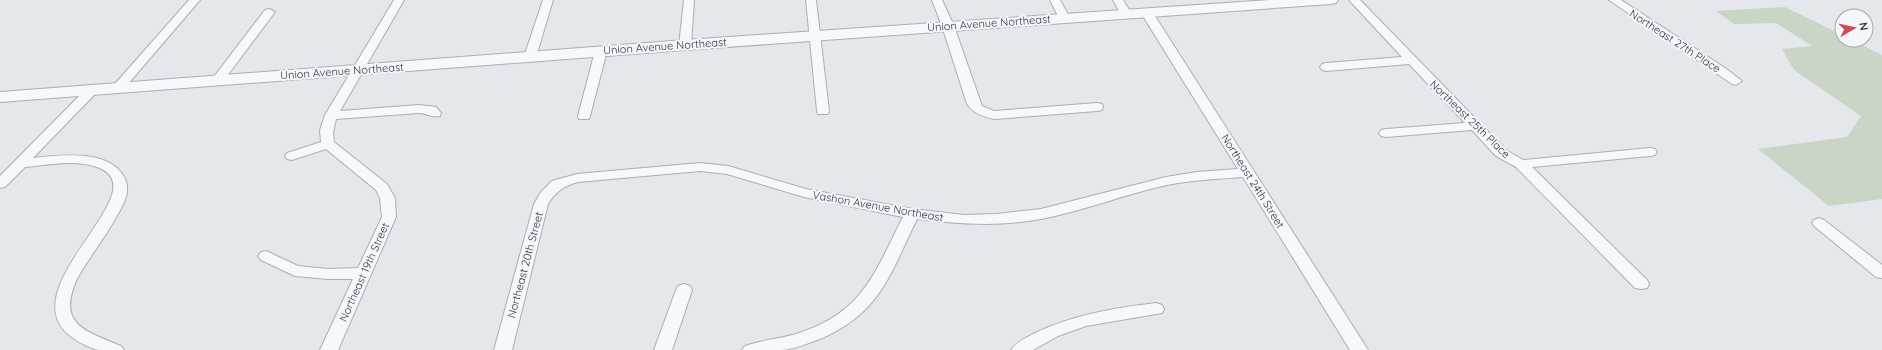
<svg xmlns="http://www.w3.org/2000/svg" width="1882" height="350" font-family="Quicksand,sans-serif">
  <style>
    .green { fill: #c9d6c5 }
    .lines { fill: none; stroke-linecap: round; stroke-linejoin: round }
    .minor-casing { stroke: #a9aeb7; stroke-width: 2 }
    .tertiary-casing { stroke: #a9aeb7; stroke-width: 2 }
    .minor { fill: #f7f8fa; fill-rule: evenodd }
    .tertiary { fill: #f7f8fa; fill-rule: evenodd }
    .labels { text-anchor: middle; stroke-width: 4; stroke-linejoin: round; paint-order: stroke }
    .street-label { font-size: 11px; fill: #2b3445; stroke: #f4f6f9 }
  </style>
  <rect width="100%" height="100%" fill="#e4e7ec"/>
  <polygon class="green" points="1785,7 1842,35 1842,40 1852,40 1882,55 1882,199 1829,206 1758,149 1847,137 1861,116 1794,70 1782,49 1812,46 1776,23 1734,24 1716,11"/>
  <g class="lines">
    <g class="minor-casing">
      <g id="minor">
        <polygon points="189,0 200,0 122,91 114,91 112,88 114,85"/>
        <path d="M 394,0 L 404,0 L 340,111 L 419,105 L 436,107 L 441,113 L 440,116 C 432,118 426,113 419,113 L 336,119 L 333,133 L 334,142 L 387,184 L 395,198 L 396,217 L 338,350 L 320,350 L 353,279 L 328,279 L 295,276 L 261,260 L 258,256 L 261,252 L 266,251 L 298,266 L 328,269 L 358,268 L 382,217 L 380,198 L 376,190 L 326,149 L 292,160 L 287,159 L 285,156 L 287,153 L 321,142 L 320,130 L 325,115 Z"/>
        <polygon points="543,0 553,0 536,57 530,61 524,57"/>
        <polygon points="684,0 694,0 691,45 685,49 679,45"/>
        <polygon points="806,0 816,0 829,111 828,114 818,114 817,111"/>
        <path d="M 932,0 L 942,0 L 954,26 L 982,106 L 994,111 L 1097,103 L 1102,104 L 1103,107 L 1102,110 L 1097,111 L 994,119 C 982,116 974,114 967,104 L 942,26 Z"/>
        <polygon points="1050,0 1060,0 1070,18 1068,20 1060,20"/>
        <polygon points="1113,0 1123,0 1132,14 1130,16 1122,16"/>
        <polygon points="1349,0 1360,0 1506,150 1523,160 1650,148 1655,149 1657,152 1655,155 1650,156 1532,167 1647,280 1649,284 1647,288 1641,289 1635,288 1516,167 1496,156 1472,130 1386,137 1381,136 1379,133 1381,130 1386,129 1465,123 1409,64 1326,71 1322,70 1320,67 1322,64 1326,63 1402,57"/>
        <polygon points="1609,0 1621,0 1725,68 1742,81 1736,85 1732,84"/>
        <polygon points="269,9 275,12 221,84 213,84 211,81 213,78 265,10"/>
        <path d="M 1147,10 L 1153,13 L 1368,350 L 1350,350 L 1243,177 C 1217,179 1192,180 1167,185 C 1125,194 1084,211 1041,219 C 998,227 959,224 917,219 C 890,274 881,313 820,339 C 809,343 794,349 782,350 C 769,350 756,350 742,350 L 745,346 C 762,340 779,339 796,334 C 863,313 874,274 903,217 L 804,197 L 727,174 L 700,171 L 578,182 C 564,186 556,191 548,204 L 512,350 L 494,350 L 534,204 L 541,192 L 552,181 L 577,174 L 700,163 L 728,166 L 806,189 L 912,209 L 964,215 L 997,214 L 1041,209 L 1166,177 L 1197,172 L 1238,169 L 1141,13 Z"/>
        <polygon points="601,47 607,51 590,116 589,119 579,119 578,116 595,51"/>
        <path d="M 92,86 L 96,87 L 98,90 L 96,93 L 33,158 C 61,155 109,149 124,177 C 128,183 128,193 125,200 C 113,228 92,252 77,279 C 56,325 86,331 121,346 L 124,350 C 116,350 107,350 99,350 C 88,348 70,338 63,329 C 22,278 159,189 97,167 C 75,159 47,165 25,167 L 5,187 L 0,188 L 0,176 L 88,87 Z"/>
        <polygon points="1819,218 1824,220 1882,265 1882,278 1876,277 1814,226 1812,223 1814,220"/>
        <polygon points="684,284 690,286 692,290 672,350 654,350 676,290 678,286"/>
        <path d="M 1156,303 L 1162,305 L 1164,309 L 1162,313 L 1086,326 L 1058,336 L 1033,350 L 1011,350 C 1016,342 1026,338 1033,334 C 1072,315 1114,308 1156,303 Z"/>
      </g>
    </g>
    <g class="tertiary-casing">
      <polygon id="tertiary" points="1270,0 1338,0 1336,3 1331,4 685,50 0,102 0,92 685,40"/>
    </g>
    <use href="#minor" class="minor"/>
    <use href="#tertiary" class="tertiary"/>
  </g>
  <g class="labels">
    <g class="street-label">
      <text transform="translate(989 23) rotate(-4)" y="4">Union Avenue Northeast</text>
      <text transform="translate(1675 41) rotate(33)" y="4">Northeast 27th Place</text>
      <text transform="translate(665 46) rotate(-4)" y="4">Union Avenue Northeast</text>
      <text transform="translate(342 71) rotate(-4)" y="4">Union Avenue Northeast</text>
      <text transform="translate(1470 119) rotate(44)" y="4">Northeast 25th Place</text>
      <text transform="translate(1253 181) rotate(58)" y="4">Northeast 24th Street</text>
      <text transform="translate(878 206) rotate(10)" y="4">Vashon Avenue Northeast</text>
      <text transform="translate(525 265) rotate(-75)" y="4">Northeast 20th Street</text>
      <text transform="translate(364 272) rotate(-66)" y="4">Northeast 19th Street</text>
    </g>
  </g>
  <g transform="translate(1854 28) rotate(81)"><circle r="19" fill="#f4f6f9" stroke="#a4a8b1"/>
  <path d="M0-3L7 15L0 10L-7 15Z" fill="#d1495b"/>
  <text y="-6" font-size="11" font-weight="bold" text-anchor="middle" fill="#2b3445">N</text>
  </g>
</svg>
